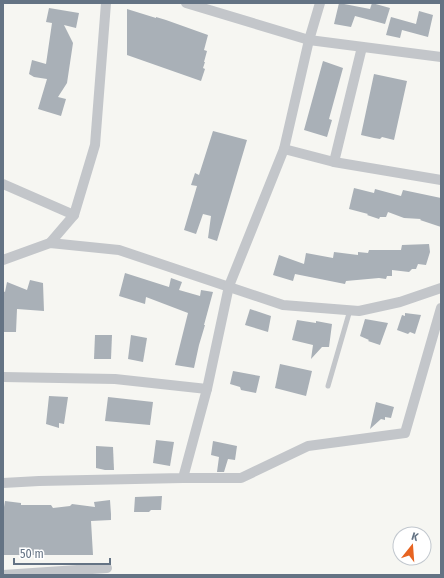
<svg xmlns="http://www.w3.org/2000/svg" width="444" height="578" font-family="'Fira Sans Condensed',sans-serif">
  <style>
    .building { fill: #a9b0b7 }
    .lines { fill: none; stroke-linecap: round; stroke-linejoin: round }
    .service { stroke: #c3c6ca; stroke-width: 5 }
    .minor { stroke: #c3c6ca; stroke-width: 10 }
  </style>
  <rect width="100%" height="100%" fill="#f6f6f2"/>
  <g class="building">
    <polygon points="339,3 370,9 372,3 390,8 385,24 355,16 351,27 334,24"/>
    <polygon points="49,8 79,13 76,28 64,25 73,43 67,83 58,97 66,99 61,116 38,109 47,79 34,77 29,74 32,60 46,64 52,23 46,22"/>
    <polygon points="127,9 156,18 156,17 166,20 208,35 204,50 207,51 204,62 205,62 203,68 205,69 201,81 127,55"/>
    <polygon points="419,11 433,15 428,37 402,30 400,38 386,35 391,17 416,24"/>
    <polygon points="323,61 343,68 329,119 332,120 327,137 304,130"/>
    <polygon points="374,74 407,81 394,140 382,137 380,139 374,138 361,135"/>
    <polygon points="213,131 247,140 217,241 208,238 211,216 203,214 196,234 184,230 197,186 191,185 195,173 199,175"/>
    <polygon points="354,188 374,193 375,189 401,196 403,190 441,198 441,227 420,220 421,219 404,218 388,212 386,217 380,217 379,219 367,215 368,214 349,209"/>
    <polygon points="429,244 430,252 426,265 418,264 416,269 412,269 409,272 392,270 392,276 387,276 386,279 379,278 346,281 345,284 295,274 293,281 273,275 279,255 304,264 306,253 333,258 334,252 358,255 358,252 368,253 369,250 401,250 402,245"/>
    <polygon points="125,273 169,287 171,278 182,282 179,290 200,296 201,290 213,292 204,325 205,325 199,345 194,368 175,365 188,313 146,297 145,304 119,296"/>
    <polygon points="30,280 43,283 44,311 17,309 16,332 3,332 3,291 5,292 7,282 27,290"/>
    <polygon points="250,309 271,316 268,332 245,325"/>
    <polygon points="405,313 421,315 415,334 410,332 408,334 397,330 402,315 405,316"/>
    <polygon points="365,319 388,323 380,345 368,341 369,340 360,336"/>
    <polygon points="297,320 316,323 316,321 332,324 329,347 322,347 311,359 313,345 292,340"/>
    <polygon points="95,335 112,335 111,359 94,359"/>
    <polygon points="131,335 147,338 143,362 128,359"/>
    <polygon points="280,364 312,371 306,396 275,388"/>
    <polygon points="233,371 260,376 256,393 241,390 240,387 230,384"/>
    <polygon points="49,396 68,397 64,424 59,423 59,428 46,424"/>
    <polygon points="108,397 153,402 150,425 105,421"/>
    <polygon points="376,402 394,407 391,418 385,417 385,420 381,419 370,429"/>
    <polygon points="156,440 174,442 170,466 153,463"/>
    <polygon points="213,441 237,446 235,460 228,459 224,472 217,472 219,457 211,455"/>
    <polygon points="96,446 113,447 114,470 105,470 96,468"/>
    <polygon points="162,496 161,510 151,510 149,512 134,512 135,497"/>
    <polygon points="110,500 111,514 111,520 91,521 93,555 3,555 3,513 5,501 21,503 21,505 51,505 53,508 70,506 72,504 95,507 94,502"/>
  </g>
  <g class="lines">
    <polyline class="service" points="328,386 350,310"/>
    <g class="minor">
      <polyline points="186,3 309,40 441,57"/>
      <polyline points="284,149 334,162 441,180"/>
      <polyline points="334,162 362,47"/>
      <polyline points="3,184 74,215"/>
      <polyline points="50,243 74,215 95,145 106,3"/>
      <polyline points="3,260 50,243 119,250 283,305 359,311 400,302 441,288"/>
      <polyline points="3,377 115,379 207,389"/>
      <polyline points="183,478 241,478 308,446 405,433 441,308"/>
      <polyline points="3,483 39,481 183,478 207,389 229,286 284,149 309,40 320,3"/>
      <polyline points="3,575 107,568"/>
    </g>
  </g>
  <rect width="444" height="578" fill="none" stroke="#647384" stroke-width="8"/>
  <g transform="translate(412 546) rotate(17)"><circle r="19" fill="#ffffff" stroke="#c1c7ce"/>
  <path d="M0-3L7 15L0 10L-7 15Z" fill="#e76421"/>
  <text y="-6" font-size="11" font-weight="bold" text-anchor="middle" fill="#647384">K</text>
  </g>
  <path d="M14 558v6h96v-6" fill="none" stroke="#647384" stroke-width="2"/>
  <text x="20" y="558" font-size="12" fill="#647384" stroke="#ffffff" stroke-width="3" paint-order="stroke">50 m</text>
</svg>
